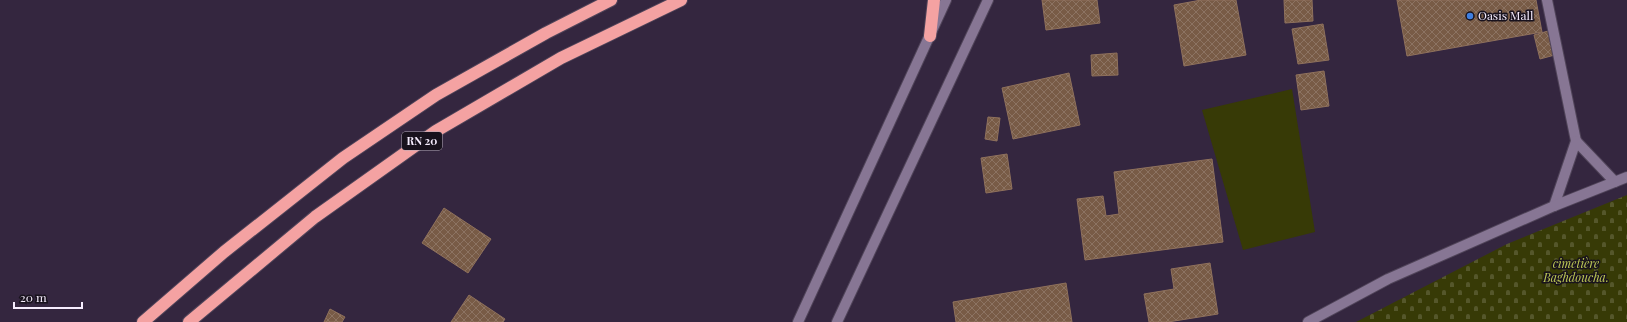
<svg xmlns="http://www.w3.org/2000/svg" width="1627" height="322" font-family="'Playfair Display',serif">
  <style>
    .cemetery { fill: url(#cemetery-stones) }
    .pitch { fill: #373a06 }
    .building { fill: url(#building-cross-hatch); stroke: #8f715c }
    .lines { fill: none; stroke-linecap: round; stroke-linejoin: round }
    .street-casing { stroke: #504459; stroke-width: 12 }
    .secondary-casing { stroke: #504459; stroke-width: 12 }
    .highway-casing { stroke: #504459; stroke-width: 14 }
    .street { stroke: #877694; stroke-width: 10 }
    .secondary { stroke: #877694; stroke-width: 10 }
    .highway { stroke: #f4a2a2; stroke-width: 12 }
    .shop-dot { fill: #3f7fe0; stroke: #18121d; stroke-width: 1.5 }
    .labels { text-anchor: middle; stroke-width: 3; stroke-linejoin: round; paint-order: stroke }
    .shield { fill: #18121d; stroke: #b3abba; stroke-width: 1 }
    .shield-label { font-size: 11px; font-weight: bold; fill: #f6edfe }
    .poi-label { font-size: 12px; fill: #f6edfe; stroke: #18121d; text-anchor: start }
    .park-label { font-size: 12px; font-style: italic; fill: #bdc855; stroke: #18121d }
  </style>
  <defs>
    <pattern id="cemetery-stones" width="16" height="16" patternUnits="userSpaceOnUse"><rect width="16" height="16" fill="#373a06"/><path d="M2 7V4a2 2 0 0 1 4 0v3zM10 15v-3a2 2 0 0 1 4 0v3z" fill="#55572b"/></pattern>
    <pattern id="building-cross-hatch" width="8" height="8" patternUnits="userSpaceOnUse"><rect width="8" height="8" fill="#785b46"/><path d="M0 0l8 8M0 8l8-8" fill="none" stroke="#8c7362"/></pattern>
  </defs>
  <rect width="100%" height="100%" fill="#34263f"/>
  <polygon class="cemetery" points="1627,195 1627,322 1356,322 1507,244"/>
  <polygon class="pitch" points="1292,89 1315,232 1243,250 1202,110"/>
  <g class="building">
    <polygon points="1042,0 1097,0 1100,23 1046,30"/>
    <polygon points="1201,0 1236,0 1246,55 1184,66 1174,5"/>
    <polygon points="1284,0 1312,0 1313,21 1285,23"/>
    <polygon points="1397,0 1536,0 1542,32 1407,56"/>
    <polygon points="1323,24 1329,60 1298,64 1292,29"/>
    <polygon points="1555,29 1562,53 1540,59 1534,35"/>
    <polygon points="1117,53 1118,75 1092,76 1091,55"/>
    <polygon points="1324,71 1329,106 1301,110 1296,75"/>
    <polygon points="1069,73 1080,125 1013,139 1002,88"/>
    <polygon points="988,117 1000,118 997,141 985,139"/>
    <polygon points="1007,154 1012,189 986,193 981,158"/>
    <polygon points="1212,159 1223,242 1085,260 1077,199 1103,196 1106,216 1119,214 1114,172"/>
    <polygon points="444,208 491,239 468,273 422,243"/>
    <polygon points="1210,263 1218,314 1168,322 1149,322 1144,294 1174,289 1171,269"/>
    <polygon points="1066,283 1072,322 956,322 953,302"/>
    <polygon points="469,295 505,319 503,322 451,322"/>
    <polygon points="330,309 345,317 342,322 324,322"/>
  </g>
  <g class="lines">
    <g class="street-casing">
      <g id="street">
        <polyline points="1547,0 1576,141 1554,206"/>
        <polyline points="1576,141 1615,182"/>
      </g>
    </g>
    <g class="secondary-casing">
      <g id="secondary">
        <polyline points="798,322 946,0"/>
        <polyline points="837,322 988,0"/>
        <polyline points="1308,322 1388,279 1554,206 1627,177"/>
      </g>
    </g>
    <g class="highway-casing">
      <g id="highway">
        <polyline points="930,36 934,0"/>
        <polyline points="143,322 224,252 343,158 436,95 546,33 611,0"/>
        <polyline points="189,322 315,217 436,131 561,58 681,0"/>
      </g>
    </g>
    <use href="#street" class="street"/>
    <use href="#secondary" class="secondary"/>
    <use href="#highway" class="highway"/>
  </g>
  <circle class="shop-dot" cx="1470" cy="16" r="4"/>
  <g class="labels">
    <rect class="shield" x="402" y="132" width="40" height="18" rx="3"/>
    <g class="shield-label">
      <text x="422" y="145">RN 20</text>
    </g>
    <g class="poi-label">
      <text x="1478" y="20">Oasis Mall</text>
    </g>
    <g class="park-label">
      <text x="1576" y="268">cimetière<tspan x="1576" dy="14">Baghdoucha.</tspan></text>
    </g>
  </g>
  <path d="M14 302v6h68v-6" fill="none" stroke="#f6edfe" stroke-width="2"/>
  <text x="20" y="302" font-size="12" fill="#f6edfe" stroke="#18121d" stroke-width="3" paint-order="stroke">20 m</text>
</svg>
